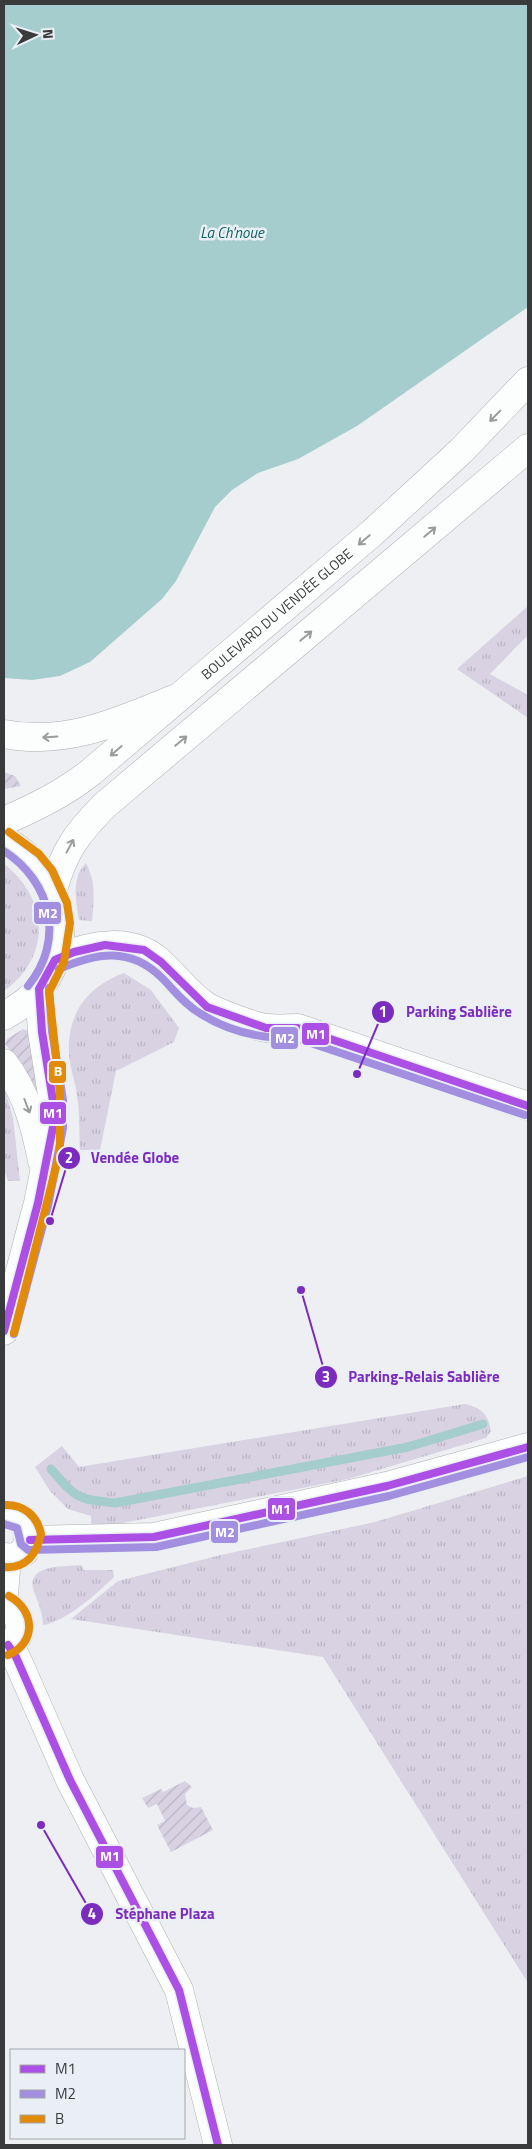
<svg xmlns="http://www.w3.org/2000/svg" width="532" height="2149" font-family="'Titillium Web',sans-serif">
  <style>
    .grass { fill: url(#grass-tufts) }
    .garden { fill: url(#garden-furrows) }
    .water { fill: #a5cdce }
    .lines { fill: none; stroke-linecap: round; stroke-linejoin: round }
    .stream { stroke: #a5cdce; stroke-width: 9 }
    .minor-casing { stroke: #afb0b3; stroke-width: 29 }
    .tertiary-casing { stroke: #afb0b3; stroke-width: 29 }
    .secondary-casing { stroke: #afb0b3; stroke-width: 29 }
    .primary-casing { stroke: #afb0b3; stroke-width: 29 }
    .minor { stroke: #fcfdfd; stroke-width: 28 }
    .tertiary { stroke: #fcfdfd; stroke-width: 28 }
    .secondary { stroke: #fcfdfd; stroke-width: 28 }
    .primary { stroke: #fcfdfd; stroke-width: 28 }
    .bus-1-casing { stroke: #eaeff5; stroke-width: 11 }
    .bus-2-casing { stroke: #eaeff5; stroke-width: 11 }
    .bus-3-casing { stroke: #eaeff5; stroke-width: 11 }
    .bus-1 { stroke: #ab4fe5; stroke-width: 8 }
    .bus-2 { stroke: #a28fe0; stroke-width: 8 }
    .bus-3 { stroke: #e18b09; stroke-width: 8 }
    .oneway { stroke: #9a9c9c }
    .labels { text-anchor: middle; stroke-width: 5; stroke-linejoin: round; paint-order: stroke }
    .street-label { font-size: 14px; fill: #383a3c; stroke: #eaeff5 }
    .water-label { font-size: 15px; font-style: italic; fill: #106060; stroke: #eaeff5 }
    .leader { fill: none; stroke: #7b2cbf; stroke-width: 2 }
    .callout-dot { fill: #7b2cbf; stroke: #eaeff5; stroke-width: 2 }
    .mark-label { font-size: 15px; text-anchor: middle; font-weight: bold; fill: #fff }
    .callout-label { font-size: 15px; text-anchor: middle; font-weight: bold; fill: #7b2cbf; stroke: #eaeff5; stroke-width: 5; stroke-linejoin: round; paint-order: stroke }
    .line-badge { stroke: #eaeff5; stroke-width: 2 }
    .badge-label { font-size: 14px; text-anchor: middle; font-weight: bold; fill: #fff }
  </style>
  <defs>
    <pattern id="grass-tufts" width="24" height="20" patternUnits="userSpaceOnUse" patternTransform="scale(1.25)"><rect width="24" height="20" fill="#d8d2e3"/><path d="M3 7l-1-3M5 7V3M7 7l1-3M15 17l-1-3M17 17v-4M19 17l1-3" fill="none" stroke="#bab5c4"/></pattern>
    <pattern id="garden-furrows" width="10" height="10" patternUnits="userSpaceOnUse" patternTransform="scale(1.25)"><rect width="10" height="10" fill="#d8d2e3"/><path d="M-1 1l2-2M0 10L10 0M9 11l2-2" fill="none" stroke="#bab5c4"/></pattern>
  </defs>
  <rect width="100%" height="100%" fill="#edeff2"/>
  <g class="grass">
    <polygon points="528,606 528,635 490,674 528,695 528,718 457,669"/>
    <path d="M 86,863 C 96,881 94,901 92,921 L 79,920 C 76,900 71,878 86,863 Z"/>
    <path d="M 4,864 C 49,899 52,956 4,991 Z"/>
    <path d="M 124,973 L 151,990 L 179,1028 L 174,1042 L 116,1071 L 100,1150 L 80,1150 C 79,1132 80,1114 77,1096 C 76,1083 70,1069 69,1055 C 67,1013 87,987 124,973 Z"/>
    <polygon points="4,1087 13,1118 20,1181 8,1181 4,1170"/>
    <path d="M 465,1404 C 482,1408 488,1414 491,1431 L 486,1438 L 348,1479 L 123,1523 L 91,1526 L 91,1516 L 68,1509 L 50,1491 L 35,1467 L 62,1446 L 79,1467 Z"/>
    <polygon points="528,1476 528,1983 323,1657 71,1619 118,1581 221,1555 375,1522"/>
    <path d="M 81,1565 L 84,1570 L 113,1570 L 114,1577 C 98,1593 65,1622 43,1625 C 43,1615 39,1604 35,1594 C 23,1564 61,1567 81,1565 Z"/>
  </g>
  <g class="garden">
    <polygon points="4,772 15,776 21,786 4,789"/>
    <polygon points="23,1029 29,1031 41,1090 35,1095 24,1066 5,1044 7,1039"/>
    <polygon points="185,1781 192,1787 185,1794 187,1805 193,1808 201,1807 213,1830 171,1852 157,1825 165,1821 157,1804 148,1808 142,1798 161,1789 163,1792"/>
  </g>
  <polygon class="water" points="4,4 528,4 528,307 357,426 298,459 258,473 232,490 215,507 176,581 162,599 90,662 60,676 32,680 4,678"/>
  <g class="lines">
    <path class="stream" d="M 51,1469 C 76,1498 76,1499 115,1503 L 408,1447 L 483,1424"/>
    <g class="minor-casing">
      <g id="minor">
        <path d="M 55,960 C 89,944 133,935 162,964 C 177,978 189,995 206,1006 C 216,1012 255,1027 267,1028 C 277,1029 288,1028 298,1028 L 528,1106"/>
        <polyline points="30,1540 154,1537 387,1486 528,1447"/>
      </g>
    </g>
    <g class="tertiary-casing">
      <g id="tertiary">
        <path d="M 4,1063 C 26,1092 35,1125 42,1161"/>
        <polyline points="4,1331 38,1203 53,1127 53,1101 42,1032 39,989"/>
        <path d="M 4,1515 C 18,1513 27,1520 31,1534 L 24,1552 L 13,1558 L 4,1557"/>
        <polyline points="4,1594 7,1558"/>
        <path d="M 4,1605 C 24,1612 26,1641 4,1646"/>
        <polyline points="8,1645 16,1657 70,1780 179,1990 218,2145"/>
      </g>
    </g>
    <g class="secondary-casing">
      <g id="secondary">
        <path d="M 4,734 C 65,746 118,722 174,699"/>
        <path d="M 4,840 C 59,870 79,936 40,988 C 31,1000 17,1008 4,1016"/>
      </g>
    </g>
    <g class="primary-casing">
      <g id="primary">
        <path id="s1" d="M 4,821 C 36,807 63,794 91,772 L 372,533 L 461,451 L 528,381"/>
        <path d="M 53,890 C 64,851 77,833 105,805 L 528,448"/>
      </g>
    </g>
    <use href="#minor" class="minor"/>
    <use href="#tertiary" class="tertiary"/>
    <use href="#secondary" class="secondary"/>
    <use href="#primary" class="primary"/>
    <g class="bus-1-casing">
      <g id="bus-1">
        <polyline points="4,1331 38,1203 53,1127 53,1101 42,1032 39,989 55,960 74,952 105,945 144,950 161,962 207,1007 266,1028 298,1028 528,1106"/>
        <polyline points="30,1540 154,1537 387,1486 528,1447"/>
        <polyline points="8,1645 16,1657 70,1780 179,1990 218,2145"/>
      </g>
    </g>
    <g class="bus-2-casing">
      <g id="bus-2">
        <path d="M 4,851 C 52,882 65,941 28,986"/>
        <path d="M 59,969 C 96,953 130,946 162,978 C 174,990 185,1005 201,1014 C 230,1032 263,1039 296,1038 L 525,1115"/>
        <polyline points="14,1334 48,1206 63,1128 63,1100 52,1031 49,988"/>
        <polyline points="4,1524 17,1528 21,1544 28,1550 156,1547 389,1496 528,1457"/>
      </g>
    </g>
    <g class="bus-3-casing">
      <g id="bus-3">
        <polyline points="9,832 39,854 52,870 67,903 70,923 64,962 49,992 60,1094 60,1151 14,1333"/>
        <path d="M 4,1505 C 23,1504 37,1515 41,1534 C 37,1554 26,1569 4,1567"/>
        <path d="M 8,1655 C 37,1643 35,1610 9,1596"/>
      </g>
    </g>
    <use href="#bus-1" class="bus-1"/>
    <use href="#bus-2" class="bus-2"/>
    <use href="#bus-3" class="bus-3"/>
  </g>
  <defs><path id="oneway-shaft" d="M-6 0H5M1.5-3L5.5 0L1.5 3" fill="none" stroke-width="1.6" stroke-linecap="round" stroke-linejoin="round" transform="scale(1.25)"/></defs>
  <g class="oneway">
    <use href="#oneway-shaft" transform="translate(495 416) rotate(134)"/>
    <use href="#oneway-shaft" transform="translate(430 532) rotate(-40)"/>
    <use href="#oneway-shaft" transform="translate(364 540) rotate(140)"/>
    <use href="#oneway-shaft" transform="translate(306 636) rotate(-40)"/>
    <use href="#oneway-shaft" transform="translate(50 737) rotate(176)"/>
    <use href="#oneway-shaft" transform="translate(181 741) rotate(-40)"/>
    <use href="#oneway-shaft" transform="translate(116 751) rotate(139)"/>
    <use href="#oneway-shaft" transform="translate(70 846) rotate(-62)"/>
    <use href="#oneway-shaft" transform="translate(27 1106) rotate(69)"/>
  </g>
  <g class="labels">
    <g class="street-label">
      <text dy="5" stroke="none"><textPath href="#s1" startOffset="344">BOULEVARD DU VENDÉE GLOBE</textPath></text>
    </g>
    <g class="water-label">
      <text x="232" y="238">La Ch'noue</text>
    </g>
  </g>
  <path class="leader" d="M357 1074L383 1012M50 1221L69 1158M301 1290L326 1377M41 1825L92 1914"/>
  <g class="callout-dot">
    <circle cx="357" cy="1074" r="5"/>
    <circle cx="50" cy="1221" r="5"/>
    <circle cx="301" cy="1290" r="5"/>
    <circle cx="41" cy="1825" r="5"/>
    <circle cx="383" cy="1012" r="12"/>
    <circle cx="69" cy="1158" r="12"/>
    <circle cx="326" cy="1377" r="12"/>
    <circle cx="92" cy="1914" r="12"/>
  </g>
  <g class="mark-label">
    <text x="383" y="1017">1</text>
    <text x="69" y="1163">2</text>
    <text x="326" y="1382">3</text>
    <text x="92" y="1919">4</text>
  </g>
  <g class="callout-label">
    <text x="459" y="1017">Parking Sablière</text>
    <text x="135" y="1163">Vendée Globe</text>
    <text x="424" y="1382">Parking-Relais Sablière</text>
    <text x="165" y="1919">Stéphane Plaza</text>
  </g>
  <g class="line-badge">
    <rect x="33" y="901" width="29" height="24" rx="5" fill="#a28fe0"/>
    <rect x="301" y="1022" width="29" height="24" rx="5" fill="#ab4fe5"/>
    <rect x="270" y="1026" width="29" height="24" rx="5" fill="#a28fe0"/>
    <rect x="48" y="1060" width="19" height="24" rx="5" fill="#e18b09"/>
    <rect x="39" y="1101" width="28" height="24" rx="5" fill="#ab4fe5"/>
    <rect x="267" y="1497" width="29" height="24" rx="5" fill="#ab4fe5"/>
    <rect x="210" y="1520" width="29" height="24" rx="5" fill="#a28fe0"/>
    <rect x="95" y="1845" width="29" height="24" rx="5" fill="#ab4fe5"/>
  </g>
  <g class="badge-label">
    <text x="48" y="918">M2</text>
    <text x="316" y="1039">M1</text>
    <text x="285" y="1043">M2</text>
    <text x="58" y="1076">B</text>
    <text x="53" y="1118">M1</text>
    <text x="281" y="1514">M1</text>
    <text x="225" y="1537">M2</text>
    <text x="110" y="1861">M1</text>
  </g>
  <rect width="532" height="2149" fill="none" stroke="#383a3c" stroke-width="10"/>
  <rect x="10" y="2049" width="175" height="90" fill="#eaeff5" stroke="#a3a7ab"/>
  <rect x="20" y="2065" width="25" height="8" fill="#ab4fe5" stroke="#a3a7ab"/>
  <text x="55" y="2074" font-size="15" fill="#383a3c">M1</text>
  <rect x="20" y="2090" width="25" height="8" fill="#a28fe0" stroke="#a3a7ab"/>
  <text x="55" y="2099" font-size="15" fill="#383a3c">M2</text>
  <rect x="20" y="2115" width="25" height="8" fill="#e18b09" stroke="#a3a7ab"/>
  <text x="55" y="2124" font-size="15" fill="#383a3c">B</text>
  <g transform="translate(35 35) rotate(86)" stroke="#eaeff5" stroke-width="4" paint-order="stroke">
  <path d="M0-4L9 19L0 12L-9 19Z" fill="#383a3c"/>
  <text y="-8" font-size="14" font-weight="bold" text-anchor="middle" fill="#383a3c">N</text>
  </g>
</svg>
